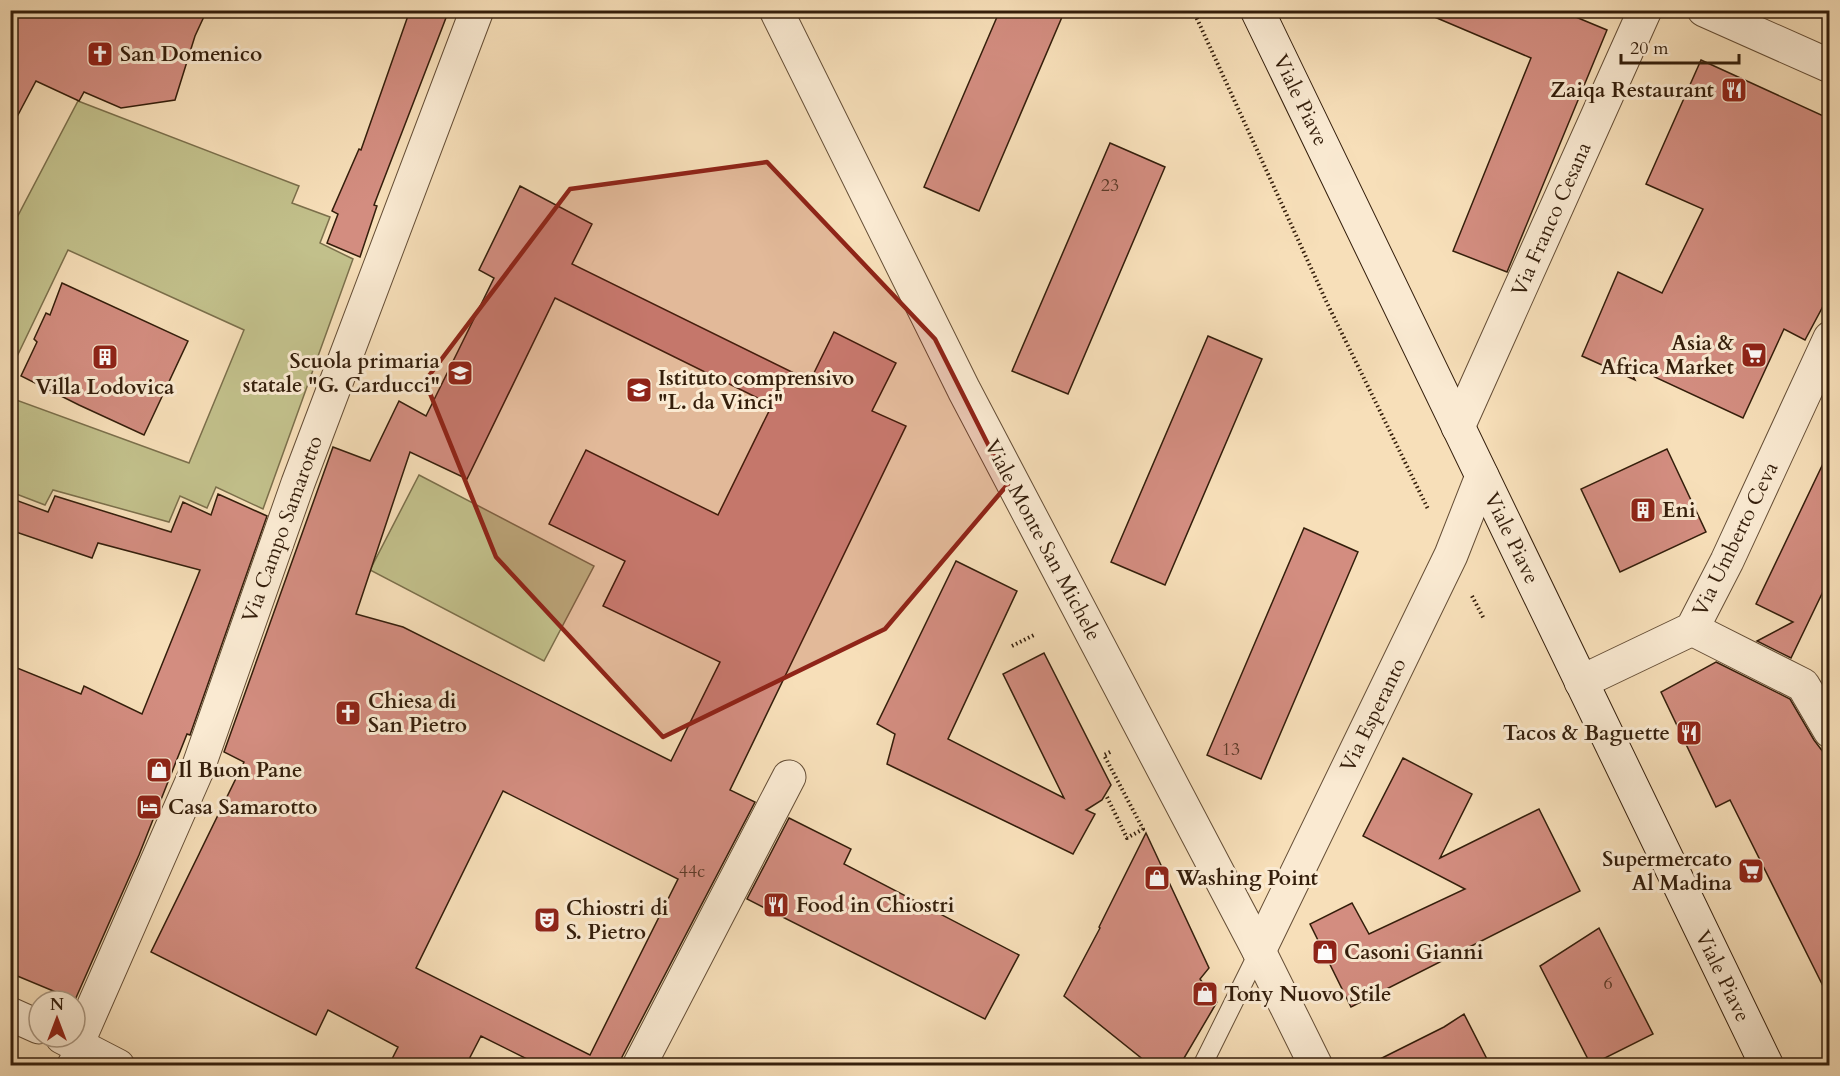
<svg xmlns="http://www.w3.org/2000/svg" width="1840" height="1076" font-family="Cardo,serif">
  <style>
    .green { fill: #c2c08b; stroke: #7b6f4b; stroke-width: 1.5 }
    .building { fill: #d38d80; stroke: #341e0b; stroke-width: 1.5; fill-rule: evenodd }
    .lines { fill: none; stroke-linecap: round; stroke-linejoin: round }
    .lane-casing { stroke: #654e36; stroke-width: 20 }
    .street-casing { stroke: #654e36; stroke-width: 35 }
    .secondary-casing { stroke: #341e0b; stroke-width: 35 }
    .path { stroke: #341e0b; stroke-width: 4; stroke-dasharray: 1.5 3; stroke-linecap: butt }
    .lane { stroke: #faead2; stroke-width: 18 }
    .street { stroke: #faead2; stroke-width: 33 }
    .secondary { stroke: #faead2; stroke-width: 33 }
    .marked { fill: #8f2418; fill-opacity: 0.2; stroke: #8f2418; stroke-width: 4.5; stroke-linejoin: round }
    .labels { text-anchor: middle; stroke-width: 6; stroke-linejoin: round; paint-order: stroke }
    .number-label { font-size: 18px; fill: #5c3a28 }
    .poi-label { font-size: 21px; font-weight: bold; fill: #341e0b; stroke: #faead2; text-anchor: start }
    .street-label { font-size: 21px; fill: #341e0b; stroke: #faead2 }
  </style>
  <rect width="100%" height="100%" fill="#f7dfb9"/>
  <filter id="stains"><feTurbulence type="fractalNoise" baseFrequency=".00333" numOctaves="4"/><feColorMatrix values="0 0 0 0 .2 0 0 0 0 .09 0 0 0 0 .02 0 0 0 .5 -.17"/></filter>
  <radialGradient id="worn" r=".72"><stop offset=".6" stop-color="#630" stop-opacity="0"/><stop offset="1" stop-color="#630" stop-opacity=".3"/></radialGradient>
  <g class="green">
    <polygon points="78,101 299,186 292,203 330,217 320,243 353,259 263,509 216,487 207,508 180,496 169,522 53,490 45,505 11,492 11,398 189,463 244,330 68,250 11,369 11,229"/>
    <polygon points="419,475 594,566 544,661 370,570"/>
  </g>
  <g class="building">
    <polygon points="10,10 207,10 195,36 175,100 121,108 84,92 79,101 36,81 10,130"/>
    <polygon points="410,10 449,10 374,205 377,206 360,257 327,243 338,214 332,211 359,149 361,150"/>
    <polygon points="1000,10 1065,10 979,211 924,187"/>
    <polygon points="1418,10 1559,10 1607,30 1507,272 1453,251 1531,58"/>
    <polygon points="1701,60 1830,119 1830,293 1805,340 1784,329 1743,418 1627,364 1635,380 1582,356 1618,272 1662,293 1703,209 1646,184"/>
    <polygon points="1110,143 1165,167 1068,394 1012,371"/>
    <path d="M 520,186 L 592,224 L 572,264 L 810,381 L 834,332 L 896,363 L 872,411 L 906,426 L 730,790 L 755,802 L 622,1057 L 620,1065 L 539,1065 L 481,1036 L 466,1065 L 389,1065 L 398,1047 L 328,1010 L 316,1035 L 151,952 L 244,762 L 224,752 L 333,447 L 370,461 L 399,401 L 426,416 L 494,278 L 479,270 ZM 555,298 L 772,405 L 718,515 L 586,450 L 549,524 L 625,561 L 603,606 L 720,662 L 671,761 L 403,627 L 356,614 L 410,452 L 467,479 ZM 503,791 L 678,879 L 590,1055 L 416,968 Z"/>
    <polygon points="62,283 188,341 144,435 79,405 21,376 37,342 34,339 46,313 50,315"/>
    <polygon points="1208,336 1262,359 1165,585 1111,562"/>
    <polygon points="1667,449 1706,532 1620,572 1581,489"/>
    <polygon points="1830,449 1830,577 1791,658 1757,641 1793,622 1756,604"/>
    <polygon points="218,494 267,516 190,735 187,734 139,855 75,1000 10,973 10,665 81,694 84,686 142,714 200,570 98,543 92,558 10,530 10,498 48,512 55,496 171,532 183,502 211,515"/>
    <polygon points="1304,528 1358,552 1261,779 1207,755"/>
    <polygon points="956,561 1017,591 948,739 1064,798 1003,674 1044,653 1111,785 1102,800 1086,810 1095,814 1073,854 887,764 895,734 877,724"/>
    <polygon points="1716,662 1790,699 1814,740 1830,761 1830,1000 1730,800 1716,807 1661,692"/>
    <polygon points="1403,758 1472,794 1440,858 1539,809 1580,891 1351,1007 1310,924 1352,903 1369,934 1465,889 1363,836"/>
    <polygon points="789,818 851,849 844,864 1019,955 985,1019 747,899"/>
    <polygon points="1146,833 1209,968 1200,979 1217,1002 1180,1065 1150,1065 1064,996 1100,928 1099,927"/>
    <polygon points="1599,928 1653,1034 1591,1065 1540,966"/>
    <polygon points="1464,1014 1490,1065 1368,1065 1444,1027"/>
  </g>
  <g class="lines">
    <g class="lane-casing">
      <g id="lane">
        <polyline points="65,1066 77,1044"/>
        <polyline points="1202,1066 1259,951"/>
      </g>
    </g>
    <g class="street-casing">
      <g id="street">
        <polyline points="776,10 964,390 1259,951 1316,1066"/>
        <polyline points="1704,10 1830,66"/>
        <polyline points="1458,427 1645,10"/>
        <polyline points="1692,629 1803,685 1830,731"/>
        <polyline points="1581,682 1692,629 1727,561 1830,338"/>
        <polyline points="1259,951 1451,555 1482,476"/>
        <polyline points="10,1014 39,1027"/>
        <polyline points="62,1037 118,1066"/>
        <polyline points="77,1044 198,768 298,483 477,10"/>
        <polyline points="639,1066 789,777"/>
      </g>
    </g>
    <g class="secondary-casing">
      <polyline id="secondary" points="1257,10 1767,1066"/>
    </g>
    <g class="path">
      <polyline points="1193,10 1327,303 1428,509"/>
      <polyline points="1472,596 1484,619"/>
      <polyline points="1012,646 1034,635"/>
      <polyline points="1107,797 1127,838 1143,829 1104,755 1112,751"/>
      <polyline points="469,1059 484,1066"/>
    </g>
    <use href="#lane" class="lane"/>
    <use href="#street" class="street"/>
    <use href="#secondary" class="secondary"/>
  </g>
  <path class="marked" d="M 767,162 L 935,339 L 1008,484 L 885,629 L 663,737 L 496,557 L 425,381 L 570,189 Z"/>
  <defs>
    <g id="church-square" transform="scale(1.35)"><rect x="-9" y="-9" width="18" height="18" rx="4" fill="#8f2418" stroke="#faead2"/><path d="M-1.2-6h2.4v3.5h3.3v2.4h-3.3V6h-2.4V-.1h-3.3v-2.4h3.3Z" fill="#fff"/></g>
    <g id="restaurant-square" transform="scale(1.35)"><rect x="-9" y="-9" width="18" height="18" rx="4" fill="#8f2418" stroke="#faead2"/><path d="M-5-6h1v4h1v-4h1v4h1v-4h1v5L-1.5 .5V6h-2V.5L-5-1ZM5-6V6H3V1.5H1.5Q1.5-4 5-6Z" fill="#fff"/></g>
    <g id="supermarket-square" transform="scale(1.35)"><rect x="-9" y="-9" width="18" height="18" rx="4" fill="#8f2418" stroke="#faead2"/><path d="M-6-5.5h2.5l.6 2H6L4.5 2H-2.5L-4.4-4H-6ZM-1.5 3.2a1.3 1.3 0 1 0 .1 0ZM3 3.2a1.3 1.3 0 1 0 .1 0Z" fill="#fff"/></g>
    <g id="building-square" transform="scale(1.35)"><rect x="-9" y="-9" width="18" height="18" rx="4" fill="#8f2418" stroke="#faead2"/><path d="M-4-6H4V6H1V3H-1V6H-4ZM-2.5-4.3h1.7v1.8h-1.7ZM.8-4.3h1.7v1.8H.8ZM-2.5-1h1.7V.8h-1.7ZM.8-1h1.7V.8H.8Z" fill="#fff"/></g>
    <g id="school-square" transform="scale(1.35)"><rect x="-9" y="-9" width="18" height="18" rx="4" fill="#8f2418" stroke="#faead2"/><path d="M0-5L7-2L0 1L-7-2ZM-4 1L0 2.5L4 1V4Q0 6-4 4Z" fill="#fff"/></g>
    <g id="shop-square" transform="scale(1.35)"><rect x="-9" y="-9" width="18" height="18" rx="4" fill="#8f2418" stroke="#faead2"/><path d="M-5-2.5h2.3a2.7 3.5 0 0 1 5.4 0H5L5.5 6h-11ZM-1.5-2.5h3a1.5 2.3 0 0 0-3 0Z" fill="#fff"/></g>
    <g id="hotel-square" transform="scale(1.35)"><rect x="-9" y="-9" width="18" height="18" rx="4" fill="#8f2418" stroke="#faead2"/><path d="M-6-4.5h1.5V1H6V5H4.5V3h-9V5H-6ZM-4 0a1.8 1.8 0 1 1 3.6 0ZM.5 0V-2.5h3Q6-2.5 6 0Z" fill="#fff"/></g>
    <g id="theatre-square" transform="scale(1.35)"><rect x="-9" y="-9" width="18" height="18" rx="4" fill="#8f2418" stroke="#faead2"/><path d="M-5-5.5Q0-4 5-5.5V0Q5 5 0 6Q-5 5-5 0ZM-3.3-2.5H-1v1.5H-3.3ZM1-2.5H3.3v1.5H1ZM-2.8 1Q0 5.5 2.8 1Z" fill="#fff"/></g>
  </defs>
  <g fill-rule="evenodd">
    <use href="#church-square" x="100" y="54"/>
    <use href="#restaurant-square" x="1734" y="90"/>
    <use href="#supermarket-square" x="1754" y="355"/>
    <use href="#building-square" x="105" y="357"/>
    <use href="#school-square" x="460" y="373"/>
    <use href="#school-square" x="639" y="390"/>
    <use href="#building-square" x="1643" y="510"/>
    <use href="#church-square" x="348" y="713"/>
    <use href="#restaurant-square" x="1689" y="733"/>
    <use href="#shop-square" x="159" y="770"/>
    <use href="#hotel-square" x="149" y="807"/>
    <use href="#supermarket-square" x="1751" y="871"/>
    <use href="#shop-square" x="1157" y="878"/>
    <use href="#restaurant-square" x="776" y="905"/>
    <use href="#theatre-square" x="547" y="920"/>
    <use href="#shop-square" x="1325" y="952"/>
    <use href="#shop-square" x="1205" y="994"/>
  </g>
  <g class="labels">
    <g class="number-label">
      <text x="1110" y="191">23</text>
      <text x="1231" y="755">13</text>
      <text x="692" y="877">44c</text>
      <text x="1608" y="989">6</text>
    </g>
    <g class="poi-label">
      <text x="120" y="61">San Domenico</text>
      <text x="1714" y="97" text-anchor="end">Zaiqa Restaurant</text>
      <text x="1734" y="350" text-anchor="end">Asia &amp;<tspan x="1734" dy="24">Africa Market</tspan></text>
      <text x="440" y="368" text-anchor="end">Scuola primaria<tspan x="440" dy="24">statale "G. Carducci"</tspan></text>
      <text x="658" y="385">Istituto comprensivo<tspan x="658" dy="24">"L. da Vinci"</tspan></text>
      <text x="105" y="394" text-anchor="middle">Villa Lodovica</text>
      <text x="1662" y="517">Eni</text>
      <text x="368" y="708">Chiesa di<tspan x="368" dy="24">San Pietro</tspan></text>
      <text x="1670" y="740" text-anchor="end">Tacos &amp; Baguette</text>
      <text x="178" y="777">Il Buon Pane</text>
      <text x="168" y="814">Casa Samarotto</text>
      <text x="1732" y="866" text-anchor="end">Supermercato<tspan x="1732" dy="24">Al Madina</tspan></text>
      <text x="1176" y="885">Washing Point</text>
      <text x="796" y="912">Food in Chiostri</text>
      <text x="566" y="915">Chiostri di<tspan x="566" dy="24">S. Pietro</tspan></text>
      <text x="1344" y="959">Casoni Gianni</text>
      <text x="1224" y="1001">Tony Nuovo Stile</text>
    </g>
    <g class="street-label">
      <text transform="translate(1301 100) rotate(64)" y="7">Viale Piave</text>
      <text transform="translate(1551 219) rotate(-66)" y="7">Via Franco Cesana</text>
      <text transform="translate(282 529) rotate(-70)" y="7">Via Campo Samarotto</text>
      <text transform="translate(1512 538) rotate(64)" y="7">Viale Piave</text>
      <text transform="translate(1735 539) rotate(-64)" y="7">Via Umberto Ceva</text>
      <text transform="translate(1043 540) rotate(62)" y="7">Viale Monte San Michele</text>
      <text transform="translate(1373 715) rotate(-64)" y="7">Via Esperanto</text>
      <text transform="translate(1723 976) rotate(64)" y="7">Viale Piave</text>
    </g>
  </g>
  <rect width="1840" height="1076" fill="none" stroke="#f7dfb9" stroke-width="36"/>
  <rect x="12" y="12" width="1816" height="1052" fill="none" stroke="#341e0b" stroke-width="3"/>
  <rect x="18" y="18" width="1804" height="1040" fill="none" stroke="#341e0b" stroke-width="1.5"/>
  <g transform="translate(57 1019)"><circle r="28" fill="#faead2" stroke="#ab9882" stroke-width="1.5"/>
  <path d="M0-4.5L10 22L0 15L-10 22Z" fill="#8f2418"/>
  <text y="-9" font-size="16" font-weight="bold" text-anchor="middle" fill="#341e0b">N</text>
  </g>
  <path d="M1621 54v9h118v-9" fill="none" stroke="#341e0b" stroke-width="3"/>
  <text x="1630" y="54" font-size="18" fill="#341e0b" stroke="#faead2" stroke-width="4.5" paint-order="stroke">20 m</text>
  <rect width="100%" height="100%" filter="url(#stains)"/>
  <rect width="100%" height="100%" fill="url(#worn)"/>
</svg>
